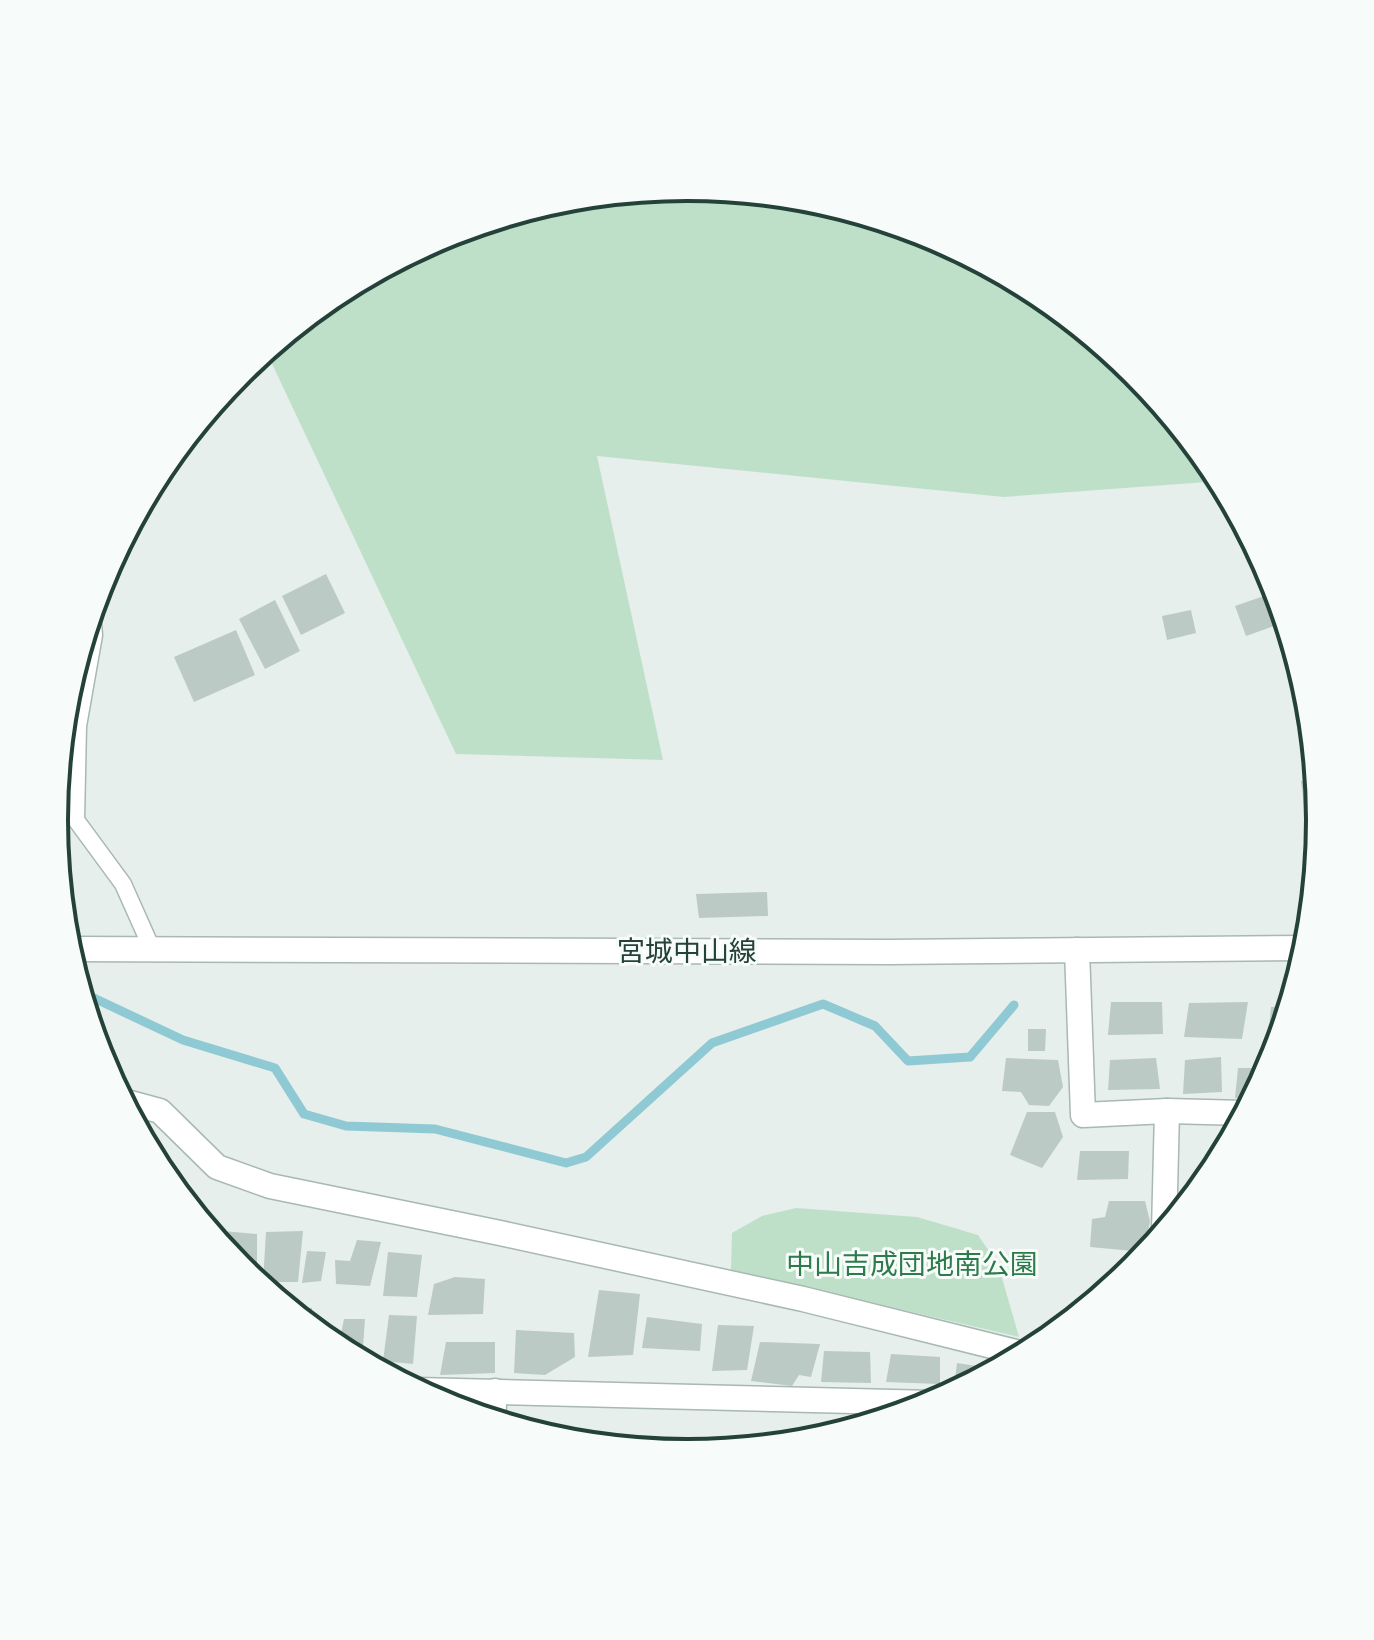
<svg xmlns="http://www.w3.org/2000/svg" width="1374" height="1640" font-family="Karla,'Noto Sans JP',sans-serif">
  <style>
    .green { fill: #bfe0c8 }
    .lines { fill: none; stroke-linecap: round; stroke-linejoin: round }
    .stream { stroke: #8ec9d4; stroke-width: 9 }
    .building { fill: #bbcac4 }
    .service-casing { stroke: #a8b8b2; stroke-width: 19 }
    .minor-casing { stroke: #a8b8b2; stroke-width: 27 }
    .tertiary-casing { stroke: #a8b8b2; stroke-width: 27 }
    .service { stroke: #fff; stroke-width: 16 }
    .minor { stroke: #fff; stroke-width: 24 }
    .tertiary { stroke: #fff; stroke-width: 24 }
    .labels { text-anchor: middle; stroke-width: 6; stroke-linejoin: round; paint-order: stroke }
    .street-label { font-size: 28px; fill: #24423a; stroke: #f7fbf9 }
    .park-label { font-size: 28px; fill: #2d7a4b; stroke: #f7fbf9 }
    .rim { fill: none; stroke: #24423a; stroke-width: 4 }
  </style>
  <rect width="100%" height="100%" fill="#e6efeb"/>
  <g class="green">
    <polygon points="687,187 811,199 930,235 1039,294 1135,373 1214,469 1220,481 1004,497 597,456 663,760 456,754 266,351 336,293 445,235 564,199"/>
    <polygon points="796,1208 917,1217 978,1235 998,1264 1019,1337 731,1270 732,1233 762,1216"/>
  </g>
  <g class="lines">
    <polyline class="stream" points="81,992 183,1040 275,1068 304,1114 346,1126 435,1129 566,1163 586,1157 712,1043 823,1004 875,1026 908,1061 970,1057 1014,1005"/>
  </g>
  <g class="building">
    <polygon points="326,574 345,613 301,635 282,596"/>
    <polygon points="1276,592 1285,622 1246,636 1235,606"/>
    <polygon points="275,600 300,651 265,669 239,619"/>
    <polygon points="1191,610 1196,633 1167,640 1162,616"/>
    <polygon points="236,630 255,675 194,702 174,657"/>
    <polygon points="1316,779 1319,814 1305,816 1301,781"/>
    <polygon points="767,892 768,916 699,918 696,894"/>
    <polygon points="1111,1002 1162,1002 1163,1034 1108,1035"/>
    <polygon points="1248,1002 1242,1039 1184,1037 1189,1003"/>
    <polygon points="1289,1006 1278,1041 1268,1041 1271,1007"/>
    <polygon points="1028,1029 1046,1029 1045,1051 1028,1051"/>
    <polygon points="1221,1057 1222,1092 1183,1094 1185,1060"/>
    <polygon points="1006,1058 1058,1060 1063,1087 1049,1106 1029,1105 1021,1092 1002,1091"/>
    <polygon points="1156,1058 1160,1089 1108,1090 1110,1060"/>
    <polygon points="1238,1068 1269,1068 1253,1098 1235,1098"/>
    <polygon points="1027,1112 1055,1112 1063,1137 1042,1168 1010,1155"/>
    <polygon points="1211,1146 1227,1146 1206,1180"/>
    <polygon points="1080,1151 1129,1151 1128,1179 1077,1180"/>
    <polygon points="1109,1201 1145,1201 1150,1221 1144,1252 1090,1247 1092,1219 1105,1217"/>
    <polygon points="223,1231 257,1234 257,1279 254,1279 239,1267 220,1244"/>
    <polygon points="303,1231 298,1282 263,1282 266,1232"/>
    <polygon points="357,1240 381,1242 370,1286 336,1284 335,1260 350,1261"/>
    <polygon points="307,1251 326,1252 321,1281 302,1283"/>
    <polygon points="388,1252 422,1255 417,1297 383,1296"/>
    <polygon points="455,1277 485,1279 483,1314 428,1315 434,1284"/>
    <polygon points="1095,1286 1112,1286 1095,1301"/>
    <polygon points="599,1290 640,1294 633,1355 588,1357"/>
    <polygon points="294,1308 312,1308 312,1327 293,1311"/>
    <polygon points="389,1315 417,1316 413,1364 383,1361"/>
    <polygon points="647,1317 702,1324 700,1351 642,1348"/>
    <polygon points="344,1319 365,1319 362,1361 338,1348"/>
    <polygon points="718,1325 754,1326 747,1370 712,1371"/>
    <polygon points="516,1330 574,1333 575,1357 545,1375 514,1373"/>
    <polygon points="446,1342 495,1342 495,1373 440,1375"/>
    <polygon points="760,1342 820,1344 811,1377 799,1375 792,1386 751,1381"/>
    <polygon points="824,1351 870,1352 871,1383 821,1382"/>
    <polygon points="891,1354 940,1357 940,1384 886,1382"/>
    <polygon points="957,1363 996,1369 962,1387 954,1387"/>
    <polygon points="625,1442 660,1443 659,1450 624,1447"/>
    <polygon points="734,1444 733,1448 687,1453 673,1452 674,1445"/>
  </g>
  <g class="lines">
    <g class="service-casing">
      <g id="service">
        <polyline points="56,799 76,820 123,884 152,949"/>
        <polyline points="76,820 78,726 94,635 92,613"/>
      </g>
    </g>
    <g class="minor-casing">
      <g id="minor">
        <polyline points="1077,950 1083,1115 1167,1111 1245,1113"/>
        <polyline points="123,1101 160,1111 217,1167 270,1186 500,1233 803,1299 1024,1354"/>
        <polyline points="1164,1231 1167,1111"/>
        <polyline points="417,1390 933,1403"/>
        <polyline points="493,1419 495,1391"/>
      </g>
    </g>
    <g class="tertiary-casing">
      <polyline id="tertiary" points="68,949 889,952 1307,948"/>
    </g>
    <use href="#service" class="service"/>
    <use href="#minor" class="minor"/>
    <use href="#tertiary" class="tertiary"/>
  </g>
  <g class="labels">
    <g class="street-label">
      <text x="687" y="961">宮城中山線</text>
    </g>
    <g class="park-label">
      <text x="912" y="1274">中山吉成団地南公園</text>
    </g>
  </g>
  <path d="M0 0H1374V1640H0ZM68 820a619 619 0 1 1 1238 0a619 619 0 1 1-1238 0Z" fill="#f7fbf9" fill-rule="evenodd"/>
  <path class="rim" d="M68 820a619 619 0 1 1 1238 0a619 619 0 1 1-1238 0Z"/>
</svg>
